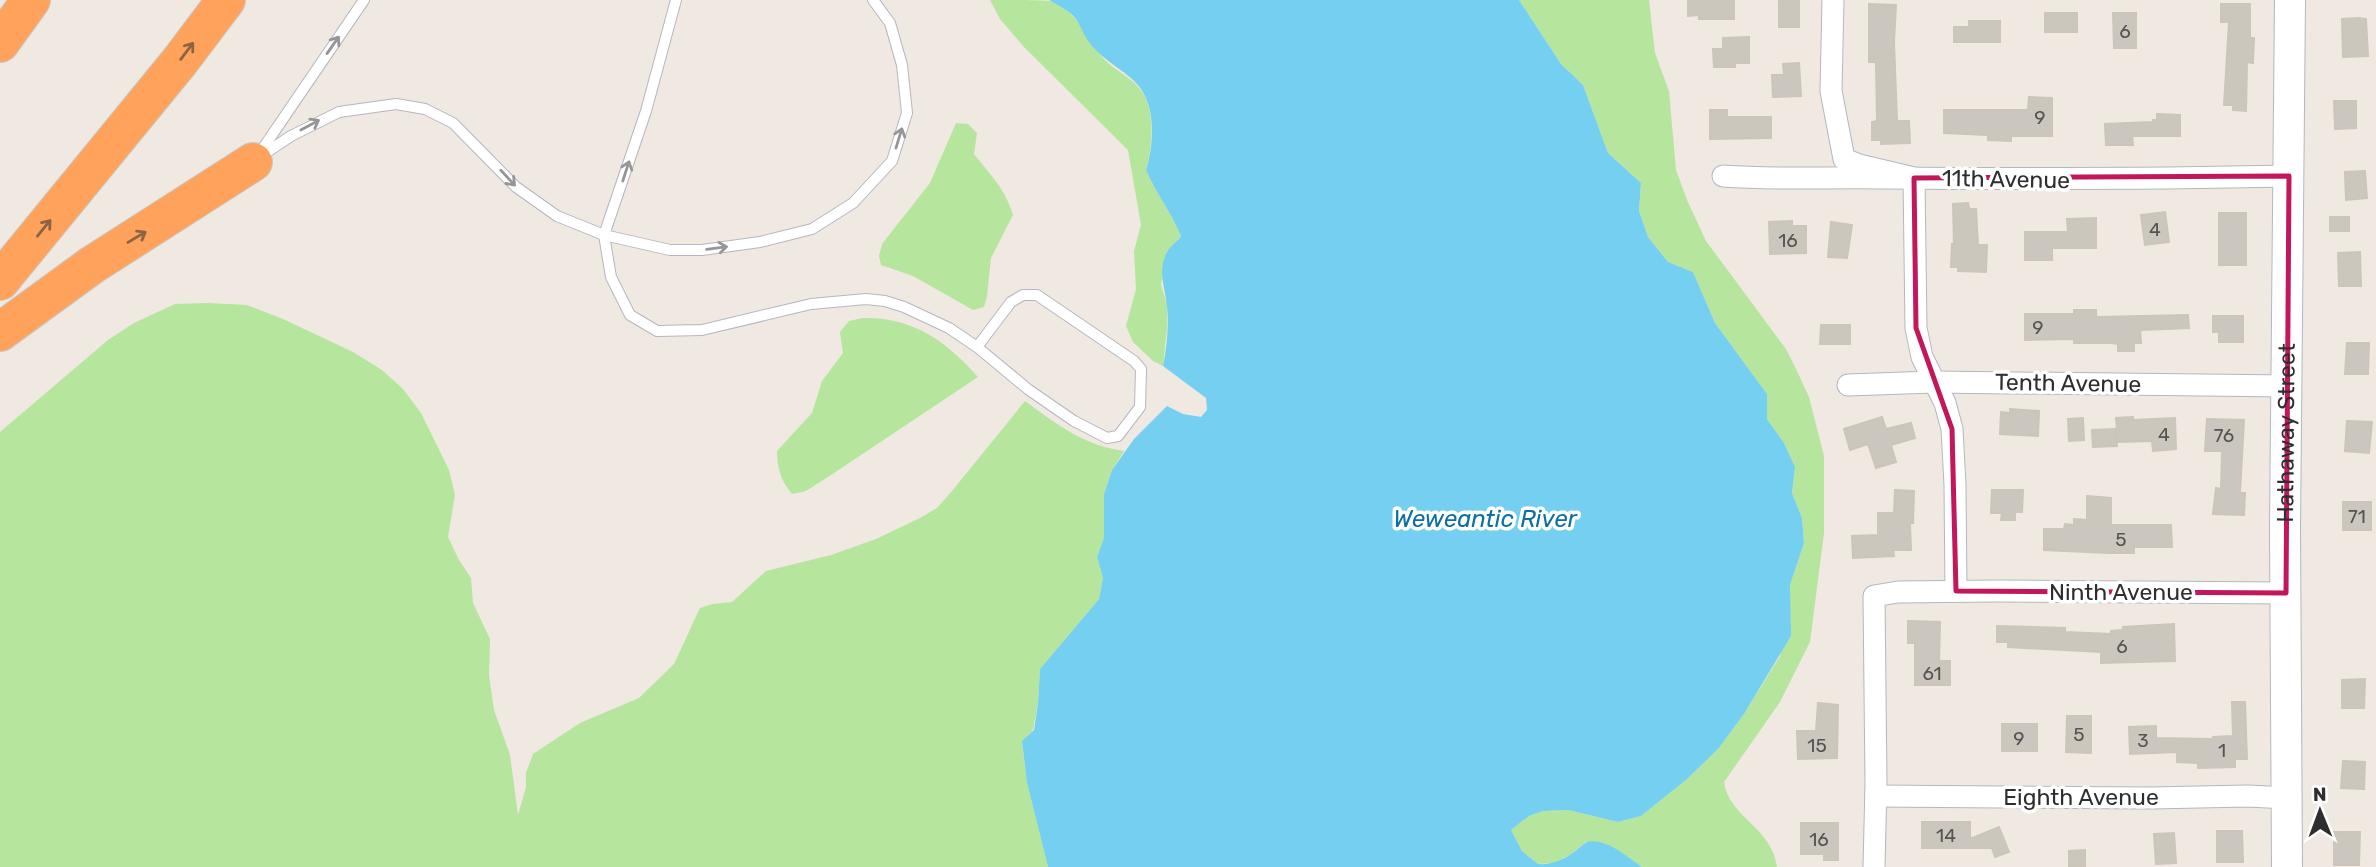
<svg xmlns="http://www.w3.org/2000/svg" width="2376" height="867" font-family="Rubik,sans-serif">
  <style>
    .green { fill: #b6e59e }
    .water { fill: #75cff0 }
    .building { fill: #cbc7bf; stroke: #cbc5ba; stroke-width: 2 }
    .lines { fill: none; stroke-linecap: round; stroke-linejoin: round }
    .lane-casing { stroke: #b4b7c1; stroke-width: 12 }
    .street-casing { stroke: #b4b7c1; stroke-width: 23 }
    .secondary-casing { stroke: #b4b7c1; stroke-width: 32 }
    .highway-casing { stroke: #c9c9c9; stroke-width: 40 }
    .lane { stroke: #fff; stroke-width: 10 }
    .street { stroke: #fff; stroke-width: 21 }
    .secondary { stroke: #fff; stroke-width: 30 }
    .highway { stroke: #ffa35c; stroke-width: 38 }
    .oneway { stroke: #969696 }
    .oneway2 { stroke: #8c6343 }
    .marked { fill: none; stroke: #c2185b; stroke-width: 5; stroke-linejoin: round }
    .labels { text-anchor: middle; stroke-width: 7; stroke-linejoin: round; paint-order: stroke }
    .number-label { font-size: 19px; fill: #555452 }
    .street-label { font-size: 23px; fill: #2e2e2e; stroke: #fff }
    .water-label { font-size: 24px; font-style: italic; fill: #0d6fa3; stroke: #fff }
  </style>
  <rect width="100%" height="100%" fill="#efe9e1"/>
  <g class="green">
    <path d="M 990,0 C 1007,0 1036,0 1050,1 C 1078,9 1087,41 1105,60 C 1119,74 1139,80 1147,101 C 1154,122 1152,149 1146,170 C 1156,193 1171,212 1181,236 L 1167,251 L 1161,285 L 1167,304 L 1167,329 L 1163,366 L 1153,361 L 1133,342 L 1126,326 L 1136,289 L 1134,251 L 1141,225 L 1128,150 L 1024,47 L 1000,19 Z"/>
    <path d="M 1519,0 L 1649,0 L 1655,53 L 1669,91 L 1676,170 L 1687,200 L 1706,241 L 1786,349 L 1797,371 L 1809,397 L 1824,456 L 1824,533 L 1810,642 L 1780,702 L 1724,782 C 1729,818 1772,827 1777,867 L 1642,867 L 1603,844 L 1594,842 L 1586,842 L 1571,854 L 1554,863 L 1538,864 L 1522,851 L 1511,830 L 1529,816 L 1543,811 L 1568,810 L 1618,822 L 1641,816 L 1686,780 L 1718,749 L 1744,714 L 1780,656 L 1789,609 L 1790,585 L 1804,543 L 1802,518 L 1792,493 L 1795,467 L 1784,443 L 1767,419 L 1767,394 L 1715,323 L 1693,272 L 1668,262 L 1648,237 L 1639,211 L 1641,183 L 1608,153 L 1583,85 L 1561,64 Z"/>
    <path d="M 956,123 L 968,124 L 977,133 L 974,154 C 991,176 1005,188 1013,215 L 991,258 L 987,296 L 984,307 L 973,310 L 913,276 L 881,265 L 879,256 L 882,244 L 930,183 Z"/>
    <path d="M 208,303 L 247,305 L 283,319 L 353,352 L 382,370 L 403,389 L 421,413 L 449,470 L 455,495 L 448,537 L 459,560 L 471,578 L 473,603 L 490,639 L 489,675 L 494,710 L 510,755 L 518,815 L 526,787 L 526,773 L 533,754 L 580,723 L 639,698 L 674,664 L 700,608 L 712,604 L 732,602 L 766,571 L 831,555 L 876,539 L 920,518 L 937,508 L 952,491 L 1025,401 C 1056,424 1085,446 1124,451 L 1112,470 L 1104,494 L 1104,538 L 1097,557 L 1103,578 L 1099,599 L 1040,669 L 1038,703 L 1033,730 L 1022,742 L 1027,783 L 1048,867 L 0,867 L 0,432 L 108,340 L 134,323 L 175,304 Z"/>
    <path d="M 863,318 C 913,317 946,341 978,377 L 831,475 L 806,491 L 792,494 C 781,481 777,468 777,451 L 812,413 L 822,381 L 843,353 L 840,332 L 849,321 Z"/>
  </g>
  <path class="water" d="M 1049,0 L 1519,0 L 1561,64 L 1583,85 L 1608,153 L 1641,183 L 1639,211 L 1648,237 L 1668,262 L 1693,272 L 1715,323 L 1767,394 L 1767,419 L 1784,443 L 1795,467 L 1792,493 L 1802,518 L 1804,543 L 1790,585 L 1791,636 L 1744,714 L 1718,749 L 1686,780 L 1641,816 L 1618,822 L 1568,810 L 1543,811 L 1529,816 L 1511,830 L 1522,851 L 1538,864 C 1551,865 1563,860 1574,852 C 1578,849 1583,844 1587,842 C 1605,837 1629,858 1642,867 L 1048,867 L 1027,783 L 1022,741 L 1034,730 L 1038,703 L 1040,669 L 1099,599 L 1103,578 L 1097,557 L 1104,538 L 1104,494 L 1112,470 L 1134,439 L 1167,406 L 1183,414 L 1201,417 L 1207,410 L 1206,398 L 1163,366 C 1167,346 1169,326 1167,306 C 1165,287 1157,271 1167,252 C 1170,246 1177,242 1181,236 C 1171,212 1156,193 1146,170 C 1154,144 1157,103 1135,82 C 1122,69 1105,61 1093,47 C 1085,39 1082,28 1076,19 C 1069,10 1059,6 1049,0 Z"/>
  <g class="building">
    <polygon points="1688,0 1734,0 1734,19 1699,19 1699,15 1688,16"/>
    <polygon points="1779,0 1799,1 1799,27 1779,27"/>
    <polygon points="1869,4 1896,5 1894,42 1897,121 1909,121 1910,143 1881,144 1881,140 1872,140 1872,122 1877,121 1876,62 1869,62"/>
    <polygon points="2221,4 2250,4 2250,38 2254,38 2253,63 2247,62 2246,111 2233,110 2233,105 2224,105 2229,22 2221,22"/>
    <rect x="2045" y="13" width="32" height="19"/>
    <polygon points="2113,13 2136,13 2136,48 2114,48"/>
    <polygon points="2359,18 2366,19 2368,56 2343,57 2342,19"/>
    <polygon points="1969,21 2000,21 2000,42 1954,42 1954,27 1969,27"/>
    <polygon points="1749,37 1749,63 1735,63 1735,67 1714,67 1713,49 1723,49 1723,38"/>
    <polygon points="1799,63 1801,96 1773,97 1772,75 1784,75 1783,64"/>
    <polygon points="2029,97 2052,98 2052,136 2011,136 2011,141 1988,140 1988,135 1944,133 1944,110 2028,110"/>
    <polygon points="2334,101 2356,101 2356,128 2335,129"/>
    <polygon points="1710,110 1727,110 1727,117 1771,117 1771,138 1710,139"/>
    <polygon points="2157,114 2180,115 2180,136 2132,136 2133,145 2106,145 2105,124 2153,122 2153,120 2157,120"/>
    <polygon points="2365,171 2367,198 2346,200 2345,172"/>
    <polygon points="1968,203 1969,209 1976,209 1978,245 1987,245 1986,272 1958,271 1958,267 1951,267 1952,244 1954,244 1953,204"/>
    <polygon points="2165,212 2169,242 2145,245 2141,215"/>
    <rect x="2219" y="213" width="27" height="52"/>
    <rect x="2330" y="217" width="19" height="14"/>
    <polygon points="2096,218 2096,248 2052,248 2052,260 2025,260 2025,232 2068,232 2067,219"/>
    <polygon points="1792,221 1792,226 1806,226 1806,253 1770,254 1769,222"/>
    <polygon points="1831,222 1852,225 1847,258 1828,257"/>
    <polygon points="2360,252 2361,286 2339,286 2338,253"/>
    <polygon points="2074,310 2096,310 2096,317 2188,315 2189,328 2140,330 2141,343 2134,343 2134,351 2118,351 2118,344 2111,343 2074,343 2074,339 2025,340 2025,314 2074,314"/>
    <polygon points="2213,316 2243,316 2243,342 2219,342 2219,332 2213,332"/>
    <polygon points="1821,325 1850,325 1850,344 1820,344"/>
    <polygon points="2347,343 2369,343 2368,374 2345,374"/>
    <polygon points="2010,409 2039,411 2038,436 2000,434 2001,412 2010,413"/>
    <polygon points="1882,417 1886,429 1911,423 1915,438 1891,445 1896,462 1876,468 1868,444 1850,450 1844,429"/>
    <polygon points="2133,417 2133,420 2175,418 2176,449 2153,451 2152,441 2118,442 2116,418"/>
    <polygon points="2083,418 2084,440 2069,441 2068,419"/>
    <polygon points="2207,419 2244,420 2240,493 2245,493 2244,515 2213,514 2216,488 2221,489 2222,451 2205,451"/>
    <polygon points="2347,421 2372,422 2369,453 2345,451"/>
    <polygon points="2116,429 2117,446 2093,447 2092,430"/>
    <polygon points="1895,490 1914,491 1913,523 1910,523 1911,550 1893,550 1894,556 1853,558 1852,536 1878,535 1878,513 1894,513"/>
    <polygon points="1992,490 2023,490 2022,512 2015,512 2015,520 2001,520 2002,513 1991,513"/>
    <polygon points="2087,496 2111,498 2111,525 2171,525 2172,547 2134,547 2134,553 2109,553 2044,550 2044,529 2064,529 2065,524 2074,525 2074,519 2087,520"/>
    <rect x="2343" y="502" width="28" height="28"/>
    <polygon points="1908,621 1940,622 1939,661 1950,661 1950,685 1915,685 1915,643 1908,643"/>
    <polygon points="2174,624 2175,661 2101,663 2101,652 2008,647 2008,642 1997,642 1997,626 2065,628 2065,632 2111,634 2111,631 2123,630 2123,627"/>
    <polygon points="2365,679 2364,708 2342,708 2342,680"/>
    <polygon points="2232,702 2245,702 2247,759 2235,759 2235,767 2198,768 2198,763 2177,762 2177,752 2130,754 2129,727 2156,726 2156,738 2213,739 2213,737 2233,736"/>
    <polygon points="1818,703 1838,705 1837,758 1798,759 1797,731 1816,731"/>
    <polygon points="2067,716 2091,716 2091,753 2066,752"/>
    <rect x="2002" y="724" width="35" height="27"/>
    <polygon points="2343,761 2365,762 2364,789 2341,788"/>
    <polygon points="1922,822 1970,822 1970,839 1999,827 2009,852 1995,857 1992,848 1922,848"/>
    <polygon points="1801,823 1838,823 1838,860 1824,860 1824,854 1801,854"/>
    <polygon points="2217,831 2242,831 2243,862 2217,862"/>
    <polygon points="2334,832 2360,832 2359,865 2334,865"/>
    <polygon points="2174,833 2176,863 2156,864 2154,834"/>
    <polygon points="2085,850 2085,867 2069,867 2069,851"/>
  </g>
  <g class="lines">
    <g class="lane-casing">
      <g id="lane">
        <polyline points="676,0 646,111 604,235 611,277 630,315 657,331 702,330 811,304 866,299 885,301 904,307 949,328 977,347 1011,302 1023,295 1037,295 1134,361 1141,369 1140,407 1118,436 1107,438 1074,421 1029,390 977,347"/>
        <polyline points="257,157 364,0"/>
        <polyline points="258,158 291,136 339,112 396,104 425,109 453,123 516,187 557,216 604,235 670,250 702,250 760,242 812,229 853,203 892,161 907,113 902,65 890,23 873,0"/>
      </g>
    </g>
    <g class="street-casing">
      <g id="street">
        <polyline points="1833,0 1831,91 1844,159 1859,165 1914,178 1916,328 1922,357 1945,403 1952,429 1955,485 1956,591"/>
        <path d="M 1723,176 C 1777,180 1829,177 1883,178 C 2018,179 2154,179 2289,176"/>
        <polyline points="1848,385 1933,382 2287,386"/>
        <polyline points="1876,796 2151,798 2248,796 2287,798"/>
        <polyline points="1874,867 1876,784 1874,596 1898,592 1997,591 2286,593"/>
      </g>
    </g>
    <g class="secondary-casing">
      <g id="secondary">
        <path id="s1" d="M 2287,867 L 2285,530 L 2290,0"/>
      </g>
    </g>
    <g class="highway-casing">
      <g id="highway">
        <polyline points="0,43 31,0"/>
        <polyline points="0,281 180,61 226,0"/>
        <polyline points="0,332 92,265 253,162"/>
      </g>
    </g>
    <use href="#lane" class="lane"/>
    <use href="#street" class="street"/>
    <use href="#secondary" class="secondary"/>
    <use href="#highway" class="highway"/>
  </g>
  <defs><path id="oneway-shaft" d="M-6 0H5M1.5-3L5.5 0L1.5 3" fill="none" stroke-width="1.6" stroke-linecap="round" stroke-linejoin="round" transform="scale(1.75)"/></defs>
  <g class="oneway">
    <use href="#oneway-shaft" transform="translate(333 45) rotate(-55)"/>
    <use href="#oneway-shaft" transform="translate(310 125) rotate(-28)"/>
    <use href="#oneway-shaft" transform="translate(899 138) rotate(-73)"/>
    <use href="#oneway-shaft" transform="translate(626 171) rotate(-72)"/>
    <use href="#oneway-shaft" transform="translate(508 178) rotate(47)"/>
    <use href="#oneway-shaft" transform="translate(717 248) rotate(-8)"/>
  </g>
  <g class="oneway2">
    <use href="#oneway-shaft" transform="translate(187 51) rotate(-53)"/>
    <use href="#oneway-shaft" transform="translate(44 228) rotate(-51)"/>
    <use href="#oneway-shaft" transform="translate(137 237) rotate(-31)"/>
  </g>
  <path class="marked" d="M 2289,176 L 2286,593 L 1956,591 L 1952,429 L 1916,328 L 1914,178 Z"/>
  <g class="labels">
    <g class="number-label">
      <text x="2125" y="38">6</text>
      <text x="2040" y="124">9</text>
      <text x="2155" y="236">4</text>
      <text x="1788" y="247">16</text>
      <text x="2038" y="334">9</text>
      <text x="2164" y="441">4</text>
      <text x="2224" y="442">76</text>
      <text x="2357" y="523">71</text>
      <text x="2121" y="546">5</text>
      <text x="2122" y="653">6</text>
      <text x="1932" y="680">61</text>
      <text x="2079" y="741">5</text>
      <text x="2019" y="745">9</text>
      <text x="2143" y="747">3</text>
      <text x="1817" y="752">15</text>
      <text x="2222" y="757">1</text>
      <text x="1946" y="842">14</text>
      <text x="1819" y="846">16</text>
    </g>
    <g class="street-label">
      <text transform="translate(2006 179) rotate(1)" y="8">11th Avenue</text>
      <text transform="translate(2068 383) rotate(1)" y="8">Tenth Avenue</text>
      <text dy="8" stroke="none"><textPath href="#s1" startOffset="434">Hathaway Street</textPath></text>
      <text x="2121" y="600">Ninth Avenue</text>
      <text x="2081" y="805">Eighth Avenue</text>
    </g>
    <g class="water-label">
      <text x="1485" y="527">Weweantic River</text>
    </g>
  </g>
  <g transform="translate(2320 811) rotate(359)" stroke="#ffffff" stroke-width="5" paint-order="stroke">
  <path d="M0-5L12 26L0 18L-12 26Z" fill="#2e2e2e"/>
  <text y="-10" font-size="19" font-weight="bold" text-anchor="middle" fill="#2e2e2e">N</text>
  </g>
</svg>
